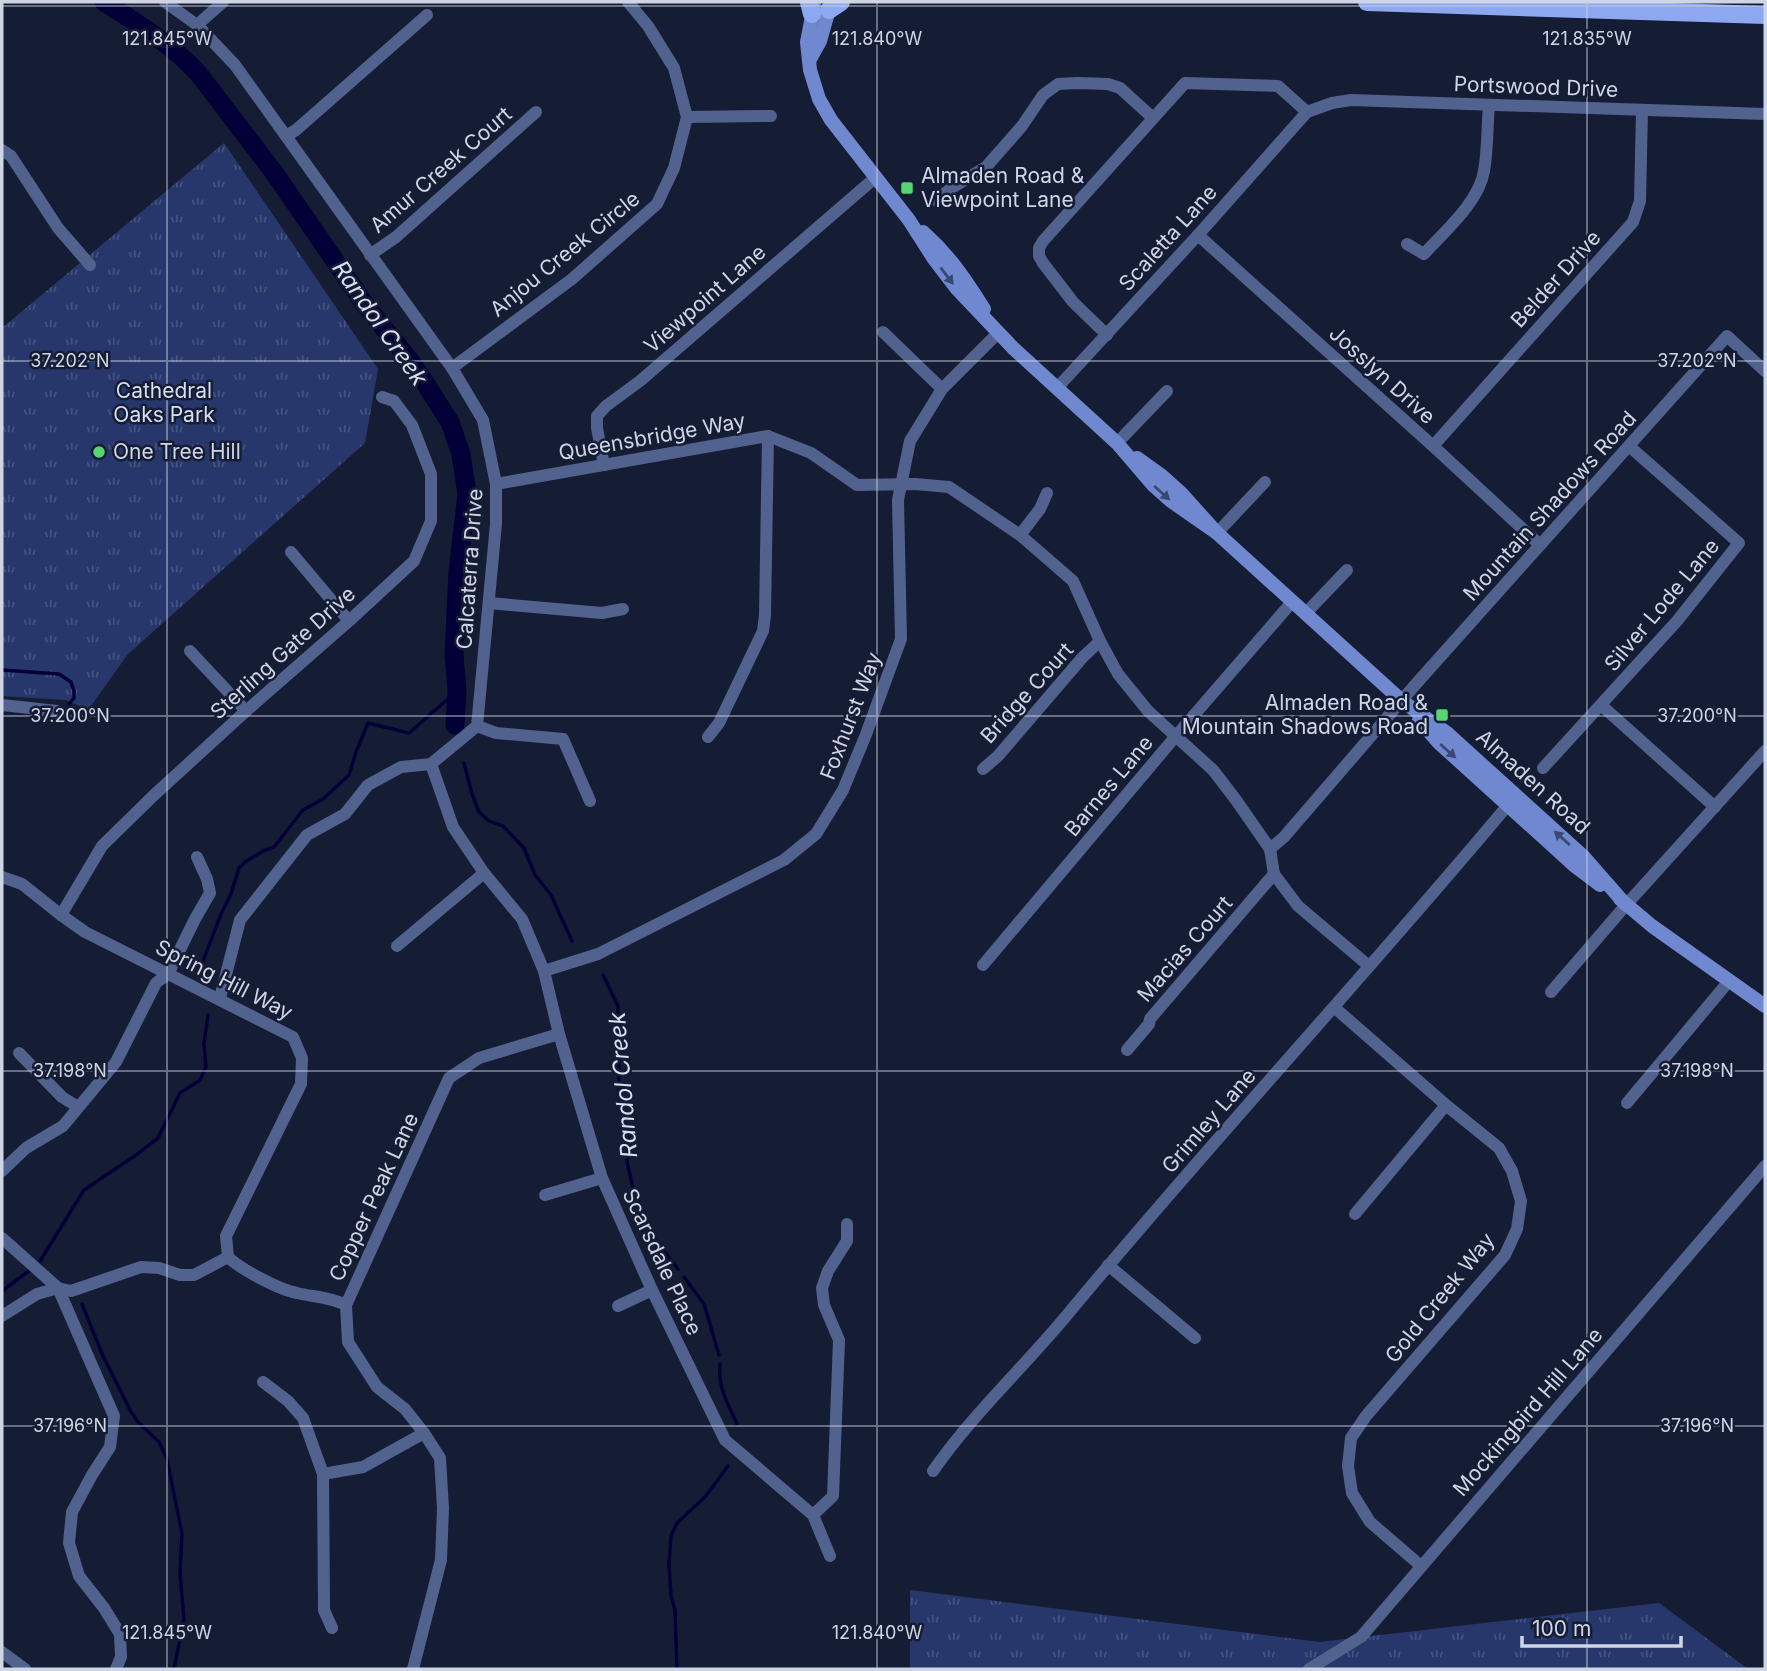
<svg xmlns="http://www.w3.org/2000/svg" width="1767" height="1671" font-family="Inter,sans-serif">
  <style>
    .park { fill: url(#park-tufts) }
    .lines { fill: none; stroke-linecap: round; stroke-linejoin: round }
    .stream { stroke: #030038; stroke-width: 3.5 }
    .river { stroke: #030038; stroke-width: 19 }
    .street { stroke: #52628e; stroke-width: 12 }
    .secondary { stroke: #6f88cf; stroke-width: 14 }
    .primary { stroke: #8da7f1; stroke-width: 18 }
    .oneway { fill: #394872 }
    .ticks { fill: none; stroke: #cfd5e5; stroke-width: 2; stroke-opacity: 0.45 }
    .poi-dot { fill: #57d570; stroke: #151d34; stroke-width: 2.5 }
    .labels { text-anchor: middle; stroke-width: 5; stroke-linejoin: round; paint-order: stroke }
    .street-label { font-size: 21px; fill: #cfd5e5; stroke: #151d34 }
    .poi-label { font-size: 21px; fill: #cfd5e5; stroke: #151d34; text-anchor: start }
    .park-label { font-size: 21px; fill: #d7def1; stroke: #151d34 }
    .water-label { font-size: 23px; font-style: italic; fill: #d9e0f3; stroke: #151d34 }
    .ticks-label { font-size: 18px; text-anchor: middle; fill: #cfd5e5; stroke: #151d34; stroke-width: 5; stroke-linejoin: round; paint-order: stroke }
  </style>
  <defs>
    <pattern id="park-tufts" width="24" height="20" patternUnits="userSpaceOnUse" patternTransform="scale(1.75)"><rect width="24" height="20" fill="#27376c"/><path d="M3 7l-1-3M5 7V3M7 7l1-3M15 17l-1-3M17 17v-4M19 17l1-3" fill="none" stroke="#455381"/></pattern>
  </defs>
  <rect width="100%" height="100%" fill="#151d34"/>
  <g class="park">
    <polygon points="224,143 378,369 365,443 128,654 88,710 66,700 2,696 2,328"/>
    <polygon points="910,1590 1319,1642 1659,1603 1748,1669 910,1669"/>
  </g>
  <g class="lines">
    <g class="stream">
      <polyline points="2,670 59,674 71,682 74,691 74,698 69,704"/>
      <polyline points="464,763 472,794 479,812 489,821 503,826 524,848 535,875 551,895 572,941"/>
      <polyline points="200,969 221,914 231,894 239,868 245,862 263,851 274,847 303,810 323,799 349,775 356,752 368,723 409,733 457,691"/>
      <polyline points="603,975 618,1006 619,1090 630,1143 627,1162 634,1192 649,1223 652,1236 678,1269"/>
      <polyline points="40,1261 84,1190 136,1155 158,1138 180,1093 200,1080 206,1067 204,1044 208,1015"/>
      <polyline points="684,1277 704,1304 719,1355"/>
      <polyline points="2,1291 30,1270"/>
      <polyline points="82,1304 103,1356 130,1410 138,1422 159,1442 167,1459 182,1534 180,1573 184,1619 174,1669"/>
      <path d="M 720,1364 C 718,1388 727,1402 737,1424"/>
      <polyline points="677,1669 675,1610 671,1596 669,1564 671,1536 677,1523 705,1497 728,1466"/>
    </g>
    <path class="river" d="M 104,2 C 137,23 171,44 198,73 L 273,171 L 364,303 L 414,366 L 450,422 L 461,454 L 467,494 L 458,572 L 454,655 L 457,691 L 455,725"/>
    <g class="street">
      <polyline points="165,2 197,25 235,65 452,368 483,420 496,484 496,524 477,726 431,764 401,767 368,785 345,814 307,835 240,920 220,998"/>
      <polyline points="197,25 223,2"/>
      <polyline points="1307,112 1332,103 1351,100 1765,114"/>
      <polyline points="687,117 771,116"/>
      <polyline points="286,136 296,130 427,15"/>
      <polyline points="2,150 11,156 58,228 90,265"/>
      <polyline points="936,200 953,187 986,167 1022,126 1043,95 1058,84 1077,83 1108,84 1120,88 1153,118"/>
      <polyline points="1198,235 1433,446 1540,545"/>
      <path d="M 1407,244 L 1424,254 C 1445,231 1479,202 1484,171 C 1488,149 1487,126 1489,105"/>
      <polyline points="370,255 396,237 536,112"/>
      <polyline points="883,332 942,389"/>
      <polyline points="1107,335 1073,302 1043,263 1039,256 1039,248 1043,241 1185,83 1278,86 1307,112"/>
      <polyline points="452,368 572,279 657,204 674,168 687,117 674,68 648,26 628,2"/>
      <polyline points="1057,388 1198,235 1307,112"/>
      <polyline points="1117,443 1167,391"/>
      <polyline points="1433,446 1633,222 1640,201 1642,110"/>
      <polyline points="604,465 597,428 597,416 606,406 640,381 876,177"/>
      <polyline points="496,484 768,436 811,453 857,485 915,484 949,487 1020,535 1073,581 1100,641 1118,674 1148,711 1213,770 1236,800 1270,849 1274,874 1298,906 1369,966"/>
      <polyline points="1217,533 1265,482"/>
      <polyline points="1020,535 1040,509 1047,493"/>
      <polyline points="291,552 349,621"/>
      <polyline points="489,603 602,613 623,609"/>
      <polyline points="1305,614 1347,570"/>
      <polyline points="190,651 246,711"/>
      <polyline points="2,705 57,711"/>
      <polyline points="1601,705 1715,807"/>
      <polyline points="477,726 496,733 563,739 590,801"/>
      <polyline points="708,737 719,723 763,631 765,615 768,436"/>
      <polyline points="431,764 453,827 484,873 522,919 544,971 559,1034 602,1178 652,1290 725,1440 813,1515 830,1556"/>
      <polyline points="1543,768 1677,621 1739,543 1629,446"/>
      <polyline points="983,769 998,756 1082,658 1100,641"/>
      <polyline points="1270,849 1284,837 1415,685 1727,336 1765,371"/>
      <path d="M 2,877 L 22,884 L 61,915 L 85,932 L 293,1037 L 302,1058 L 301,1084 L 226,1236 L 228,1257 C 240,1269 280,1290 297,1293 C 314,1297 330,1297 346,1305"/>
      <polyline points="61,915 102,846 153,796 246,711 349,621 414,561 431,521 431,474 412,425 394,401 382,397"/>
      <polyline points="397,946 484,873"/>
      <polyline points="983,965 1175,737 1292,602"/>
      <polyline points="544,971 598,954 784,860 816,834 843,790 865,737 901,639 898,500 910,441 942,389 999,332"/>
      <polyline points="1551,992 1626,905 1765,751"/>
      <polyline points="1335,1008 1446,1105 1499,1148 1512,1171 1521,1201 1517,1229 1505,1255 1366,1416 1351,1438 1348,1466 1352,1493 1370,1522 1421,1566"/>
      <polyline points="1127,1050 1149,1024 1150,1019 1274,874"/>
      <polyline points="19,1053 62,1097 78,1107"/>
      <polyline points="1627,1103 1729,981"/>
      <polyline points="2,1171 26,1148 63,1126 116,1062 156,983 168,974 195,919 210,893 207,879 197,857"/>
      <polyline points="545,1195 602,1178"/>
      <polyline points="1355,1214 1446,1105"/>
      <polyline points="2,1238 58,1288 114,1416 110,1447 92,1475 72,1512 69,1543 79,1576 104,1608 120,1634 121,1657 116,1669"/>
      <polyline points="1108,1265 1195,1338"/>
      <polyline points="618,1306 652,1290"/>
      <polyline points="2,1316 37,1294 58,1288 71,1291 141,1267 159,1268 180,1275 194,1275 228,1257"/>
      <polyline points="263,1382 288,1401 303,1418 323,1474 324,1610 332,1628"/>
      <path d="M 933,1471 C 971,1416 1024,1367 1067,1315 C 1212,1140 1368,973 1513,799"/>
      <polyline points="323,1474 363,1467 424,1433"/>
      <polyline points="813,1515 833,1496 839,1340 824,1305 822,1288 828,1271 847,1241 847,1224"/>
      <polyline points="2,1652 25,1669"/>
      <polyline points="413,1669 441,1560 443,1508 440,1458 424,1433 405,1409 377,1387 348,1342 346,1305 449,1078 479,1058 559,1034"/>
      <polyline points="1309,1669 1361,1637 1367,1630 1765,1166"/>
    </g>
    <g class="secondary">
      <polyline points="814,6 807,42 810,70 819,99 831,120 909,220 934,259 957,289 1013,348 1117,443 1153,485 1171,501 1217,533"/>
      <polyline points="810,59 820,41 831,2"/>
      <path d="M 923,232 C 950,256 965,279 984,309"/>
      <polyline points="1137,458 1162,476 1181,493 1217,533 1402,701 1447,733 1584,857 1626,905"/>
      <polyline points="1419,720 1438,742 1576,867 1600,885"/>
      <polyline points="1620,899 1652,926 1765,1006"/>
    </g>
    <g class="primary">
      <polyline points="809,2 812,14"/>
      <polyline points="1367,2 1765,15"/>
      <polyline points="829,10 841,2"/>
    </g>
  </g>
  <defs><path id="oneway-solid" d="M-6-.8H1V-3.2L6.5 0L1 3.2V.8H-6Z" transform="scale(1.75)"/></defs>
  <g class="oneway">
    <use href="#oneway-solid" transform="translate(947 276) rotate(53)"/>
    <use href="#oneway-solid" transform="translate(1162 493) rotate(42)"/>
    <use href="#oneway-solid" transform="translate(1448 751) rotate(42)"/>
    <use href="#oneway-solid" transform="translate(1562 838) rotate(-138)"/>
  </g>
  <path class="ticks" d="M 167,2 L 167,1669M 877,2 L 877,1669M 1587,2 L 1587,1669M 2,6 L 1765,6M 2,361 L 1765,361M 2,716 L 1765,716M 2,1071 L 1765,1071M 2,1426 L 1765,1426"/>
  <g class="poi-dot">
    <rect x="900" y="181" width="14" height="14" rx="3.5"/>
    <circle cx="99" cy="452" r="7"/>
    <rect x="1435" y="708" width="14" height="14" rx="3.5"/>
  </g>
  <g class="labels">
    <g class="street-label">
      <text transform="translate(1536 87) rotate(2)" y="7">Portswood Drive</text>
      <text transform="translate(441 170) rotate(-41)" y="7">Amur Creek Court</text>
      <text transform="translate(1168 238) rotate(-48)" y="7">Scaletta Lane</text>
      <text transform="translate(565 254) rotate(-39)" y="7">Anjou Creek Circle</text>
      <text transform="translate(1556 279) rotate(-48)" y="7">Belder Drive</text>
      <text transform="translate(705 299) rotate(-41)" y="7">Viewpoint Lane</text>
      <text transform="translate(1382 375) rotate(42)" y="7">Josslyn Drive</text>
      <text transform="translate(652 437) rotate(-10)" y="7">Queensbridge Way</text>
      <text transform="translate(1550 506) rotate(-48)" y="7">Mountain Shadows Road</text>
      <text transform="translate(470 569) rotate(-86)" y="7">Calcaterra Drive</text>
      <text transform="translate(1662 605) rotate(-50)" y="7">Silver Lode Lane</text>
      <text transform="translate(283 653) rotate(-42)" y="7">Sterling Gate Drive</text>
      <text transform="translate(1027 693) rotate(-48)" y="7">Bridge Court</text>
      <text transform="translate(851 716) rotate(-69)" y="7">Foxhurst Way</text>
      <text transform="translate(1533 782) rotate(42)" y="7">Almaden Road</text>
      <text transform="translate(1109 786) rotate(-50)" y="7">Barnes Lane</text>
      <text transform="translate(1185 949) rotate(-49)" y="7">Macias Court</text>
      <text transform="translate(224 980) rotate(27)" y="7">Spring Hill Way</text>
      <text transform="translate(1209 1121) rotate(-49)" y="7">Grimley Lane</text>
      <text transform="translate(374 1197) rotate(-65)" y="7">Copper Peak Lane</text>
      <text transform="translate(662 1262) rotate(65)" y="7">Scarsdale Place</text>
      <text transform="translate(1440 1298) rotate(-51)" y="7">Gold Creek Way</text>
      <text transform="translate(1528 1412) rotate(-49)" y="7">Mockingbird Hill Lane</text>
    </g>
    <g class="poi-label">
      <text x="921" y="183">Almaden Road &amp;<tspan x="921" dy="24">Viewpoint Lane</tspan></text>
      <text x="113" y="459">One Tree Hill</text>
      <text x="1428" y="710" text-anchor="end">Almaden Road &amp;<tspan x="1428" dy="24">Mountain Shadows Road</tspan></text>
    </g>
    <g class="park-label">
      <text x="164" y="398">Cathedral<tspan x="164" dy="24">Oaks Park</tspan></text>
    </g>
    <g class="water-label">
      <text transform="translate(380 323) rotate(55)" y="8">Randol Creek</text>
      <text transform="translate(623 1085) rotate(-95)" y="8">Randol Creek</text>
    </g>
  </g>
  <g class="ticks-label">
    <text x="167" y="45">121.845°W</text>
    <text x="877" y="45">121.840°W</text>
    <text x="1587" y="45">121.835°W</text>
    <text x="70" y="367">37.202°N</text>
    <text x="1697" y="367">37.202°N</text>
    <text x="70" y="722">37.200°N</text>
    <text x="1697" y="722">37.200°N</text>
    <text x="70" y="1077">37.198°N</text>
    <text x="1697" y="1077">37.198°N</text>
    <text x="70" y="1432">37.196°N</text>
    <text x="1697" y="1432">37.196°N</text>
    <text x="167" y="1639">121.845°W</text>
    <text x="877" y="1639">121.840°W</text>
  </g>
  <rect width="1767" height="1671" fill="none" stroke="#cfd5e5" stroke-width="7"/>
  <path d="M1522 1636v10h159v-10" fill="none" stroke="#cfd5e5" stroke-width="3.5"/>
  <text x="1532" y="1636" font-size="21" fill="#cfd5e5" stroke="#151d34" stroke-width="5" paint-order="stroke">100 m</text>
</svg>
